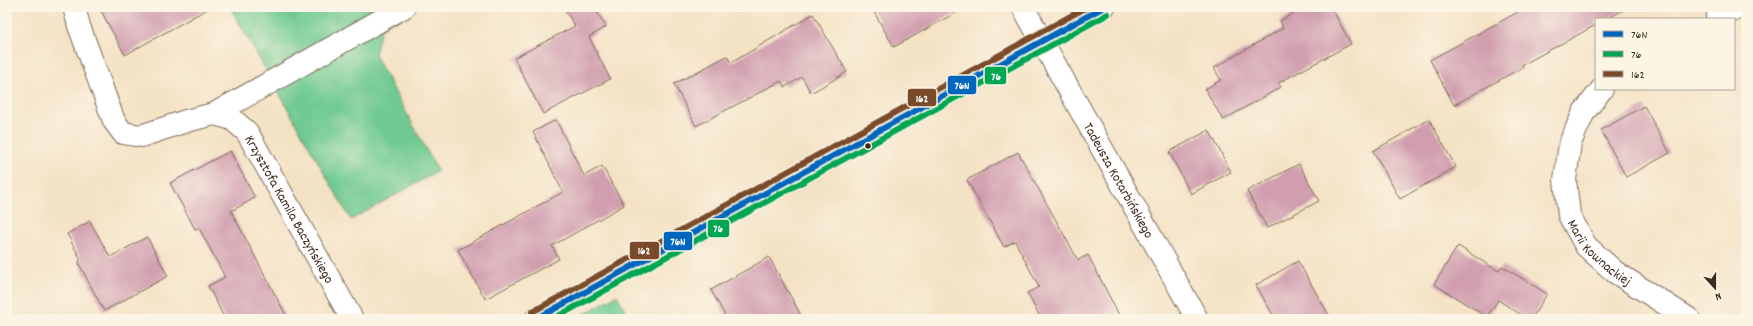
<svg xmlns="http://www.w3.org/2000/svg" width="1753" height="326" font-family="Dekko,sans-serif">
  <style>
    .green { fill: #70ca91; stroke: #567a58 }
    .building { fill: #d09eaf }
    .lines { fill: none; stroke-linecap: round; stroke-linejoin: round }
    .minor-casing { stroke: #7c6a58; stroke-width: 24 }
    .minor { stroke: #fff; stroke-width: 22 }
    .bus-1-casing { stroke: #fcf5e5; stroke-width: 9 }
    .bus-2-casing { stroke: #fcf5e5; stroke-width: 9 }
    .bus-3-casing { stroke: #fcf5e5; stroke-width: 9 }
    .bus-1 { stroke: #0065bd; stroke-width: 6 }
    .bus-2 { stroke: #00a651; stroke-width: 6 }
    .bus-3 { stroke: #7a4b2a; stroke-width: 6 }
    .bus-dot { fill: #3b2a1e; stroke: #fcf5e5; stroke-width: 1.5 }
    .labels { text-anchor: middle; stroke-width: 3; stroke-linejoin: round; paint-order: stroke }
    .street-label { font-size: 14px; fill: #3b2a1e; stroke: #fcf5e5 }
    .line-badge { stroke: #fcf5e5; stroke-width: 1.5 }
    .badge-label { font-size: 11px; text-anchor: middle; font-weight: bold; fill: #fff }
  </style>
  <rect width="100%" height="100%" fill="#fcf5e5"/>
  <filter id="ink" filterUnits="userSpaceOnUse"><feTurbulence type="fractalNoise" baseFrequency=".025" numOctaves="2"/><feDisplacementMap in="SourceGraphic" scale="8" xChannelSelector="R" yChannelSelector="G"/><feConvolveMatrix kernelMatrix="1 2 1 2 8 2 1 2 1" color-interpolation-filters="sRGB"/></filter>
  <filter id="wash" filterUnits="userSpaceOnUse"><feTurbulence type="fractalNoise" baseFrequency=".012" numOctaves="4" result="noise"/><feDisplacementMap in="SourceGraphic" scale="16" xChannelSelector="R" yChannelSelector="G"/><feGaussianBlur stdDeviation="0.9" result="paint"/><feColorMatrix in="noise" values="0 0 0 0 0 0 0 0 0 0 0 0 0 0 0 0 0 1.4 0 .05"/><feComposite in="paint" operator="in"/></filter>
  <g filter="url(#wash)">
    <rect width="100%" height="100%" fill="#f4e2c5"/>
    <g class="green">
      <polygon points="230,7 412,7 381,29 375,55 438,171 351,220"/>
      <polygon points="617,295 630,319 575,319"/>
    </g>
    <g id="blocks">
      <g class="building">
        <polygon points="99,7 211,7 125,55"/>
        <polygon points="563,7 594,7 606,27 589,37 610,79 543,114 514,58 575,26"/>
        <polygon points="871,7 966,7 894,47"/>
        <polygon points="1305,7 1331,7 1351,44 1278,83 1281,87 1223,120 1205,89 1221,80 1214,68 1283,28 1280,21"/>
        <polygon points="1527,7 1629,7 1607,19 1596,19 1596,25 1522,65 1523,67 1454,105 1430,60"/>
        <polygon points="813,14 847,72 811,93 802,77 785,87 781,81 696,126 674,84 727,56 731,63"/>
        <polygon points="1644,106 1670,153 1626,177 1601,130"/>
        <polygon points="1429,119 1456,167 1400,199 1373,151"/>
        <polygon points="556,120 584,176 602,166 624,205 552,246 559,259 485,299 458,250 563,192 533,132"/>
        <polygon points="1209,130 1231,172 1191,194 1169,152"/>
        <polygon points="230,151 255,198 231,211 288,319 225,319 208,286 225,277 199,228 195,229 170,183"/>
        <polygon points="1018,152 1078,260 1088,255 1121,319 1041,319 1027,293 1039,287 1015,241 1004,247 967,180"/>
        <polygon points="1299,164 1319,201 1267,228 1247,191"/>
        <polygon points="90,221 110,257 147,237 168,276 104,311 79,264 80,258 67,234"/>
        <polygon points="1458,246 1498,271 1502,266 1547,294 1531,319 1528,319 1498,300 1487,317 1434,284"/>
        <polygon points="769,257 803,319 727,319 711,290"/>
        <polygon points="1298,261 1331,319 1275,319 1256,285"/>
      </g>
    </g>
  </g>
  <g filter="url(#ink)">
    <use href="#blocks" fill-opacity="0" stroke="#7c6a58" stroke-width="1"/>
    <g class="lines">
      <g class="minor-casing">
        <g id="minor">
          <path id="s1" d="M 74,7 L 79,26 L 114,121 L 123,133 L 141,136 L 186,121 L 214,114 L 232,119 L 247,132 L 352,319"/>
          <path id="s2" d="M 1023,7 L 1197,319"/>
          <polyline points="1717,19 1739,7"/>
          <path id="s3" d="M 1602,89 L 1584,112 L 1570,143 L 1565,180 L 1569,215 L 1586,246 L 1615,272 L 1689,319"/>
          <polyline points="214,114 404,7"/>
          <polyline points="536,319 1104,7"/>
        </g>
      </g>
      <use href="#minor" class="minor"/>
      <g class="bus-1-casing">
        <polyline id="bus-1" points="536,319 1104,7"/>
      </g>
      <g class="bus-2-casing">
        <polyline id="bus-2" points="553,319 1108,14"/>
      </g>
      <g class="bus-3-casing">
        <polyline id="bus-3" points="532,312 1087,7"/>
      </g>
      <use href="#bus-1" class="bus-1"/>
      <use href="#bus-2" class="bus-2"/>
      <use href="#bus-3" class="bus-3"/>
    </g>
  </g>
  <circle class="bus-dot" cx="868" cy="146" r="3.5"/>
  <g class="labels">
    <g class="street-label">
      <text dy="5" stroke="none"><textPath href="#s2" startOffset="198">Tadeusza Kotarbińskiego</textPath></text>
      <text dy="5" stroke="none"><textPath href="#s1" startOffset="357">Krzysztofa Kamila Baczyńskiego</textPath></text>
      <text dy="5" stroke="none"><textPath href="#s3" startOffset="185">Marii Kownackiej</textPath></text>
    </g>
  </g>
  <g class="line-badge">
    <rect x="984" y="66" width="23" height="19" rx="4" fill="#00a651"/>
    <rect x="947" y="75" width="30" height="20" rx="4" fill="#0065bd"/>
    <rect x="907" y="88" width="30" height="19" rx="4" fill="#7a4b2a"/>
    <rect x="707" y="219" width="23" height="19" rx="4" fill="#00a651"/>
    <rect x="663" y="231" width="30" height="20" rx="4" fill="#0065bd"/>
    <rect x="629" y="241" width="31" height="19" rx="4" fill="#7a4b2a"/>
  </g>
  <g class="badge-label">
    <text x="996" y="80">76</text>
    <text x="962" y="89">76N</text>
    <text x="922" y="102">162</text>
    <text x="718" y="232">76</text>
    <text x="678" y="245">76N</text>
    <text x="644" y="254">162</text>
  </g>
  <rect width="1753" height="326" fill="none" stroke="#fcf5e5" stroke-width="24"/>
  <rect x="1595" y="18" width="140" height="72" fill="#fcf5e5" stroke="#afa495"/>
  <rect x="1603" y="31" width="20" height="6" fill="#0065bd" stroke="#afa495"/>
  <text x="1631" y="38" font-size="12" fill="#3b2a1e">76N</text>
  <rect x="1603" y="51" width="20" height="6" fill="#00a651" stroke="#afa495"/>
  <text x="1631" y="58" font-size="12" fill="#3b2a1e">76</text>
  <rect x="1603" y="71" width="20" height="6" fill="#7a4b2a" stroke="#afa495"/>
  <text x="1631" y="78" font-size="12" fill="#3b2a1e">162</text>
  <g transform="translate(1715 288) rotate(159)" stroke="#fcf5e5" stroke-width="3" paint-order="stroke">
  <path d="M0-3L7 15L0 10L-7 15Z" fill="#3b2a1e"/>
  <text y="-6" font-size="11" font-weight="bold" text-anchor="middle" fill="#3b2a1e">N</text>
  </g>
</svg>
